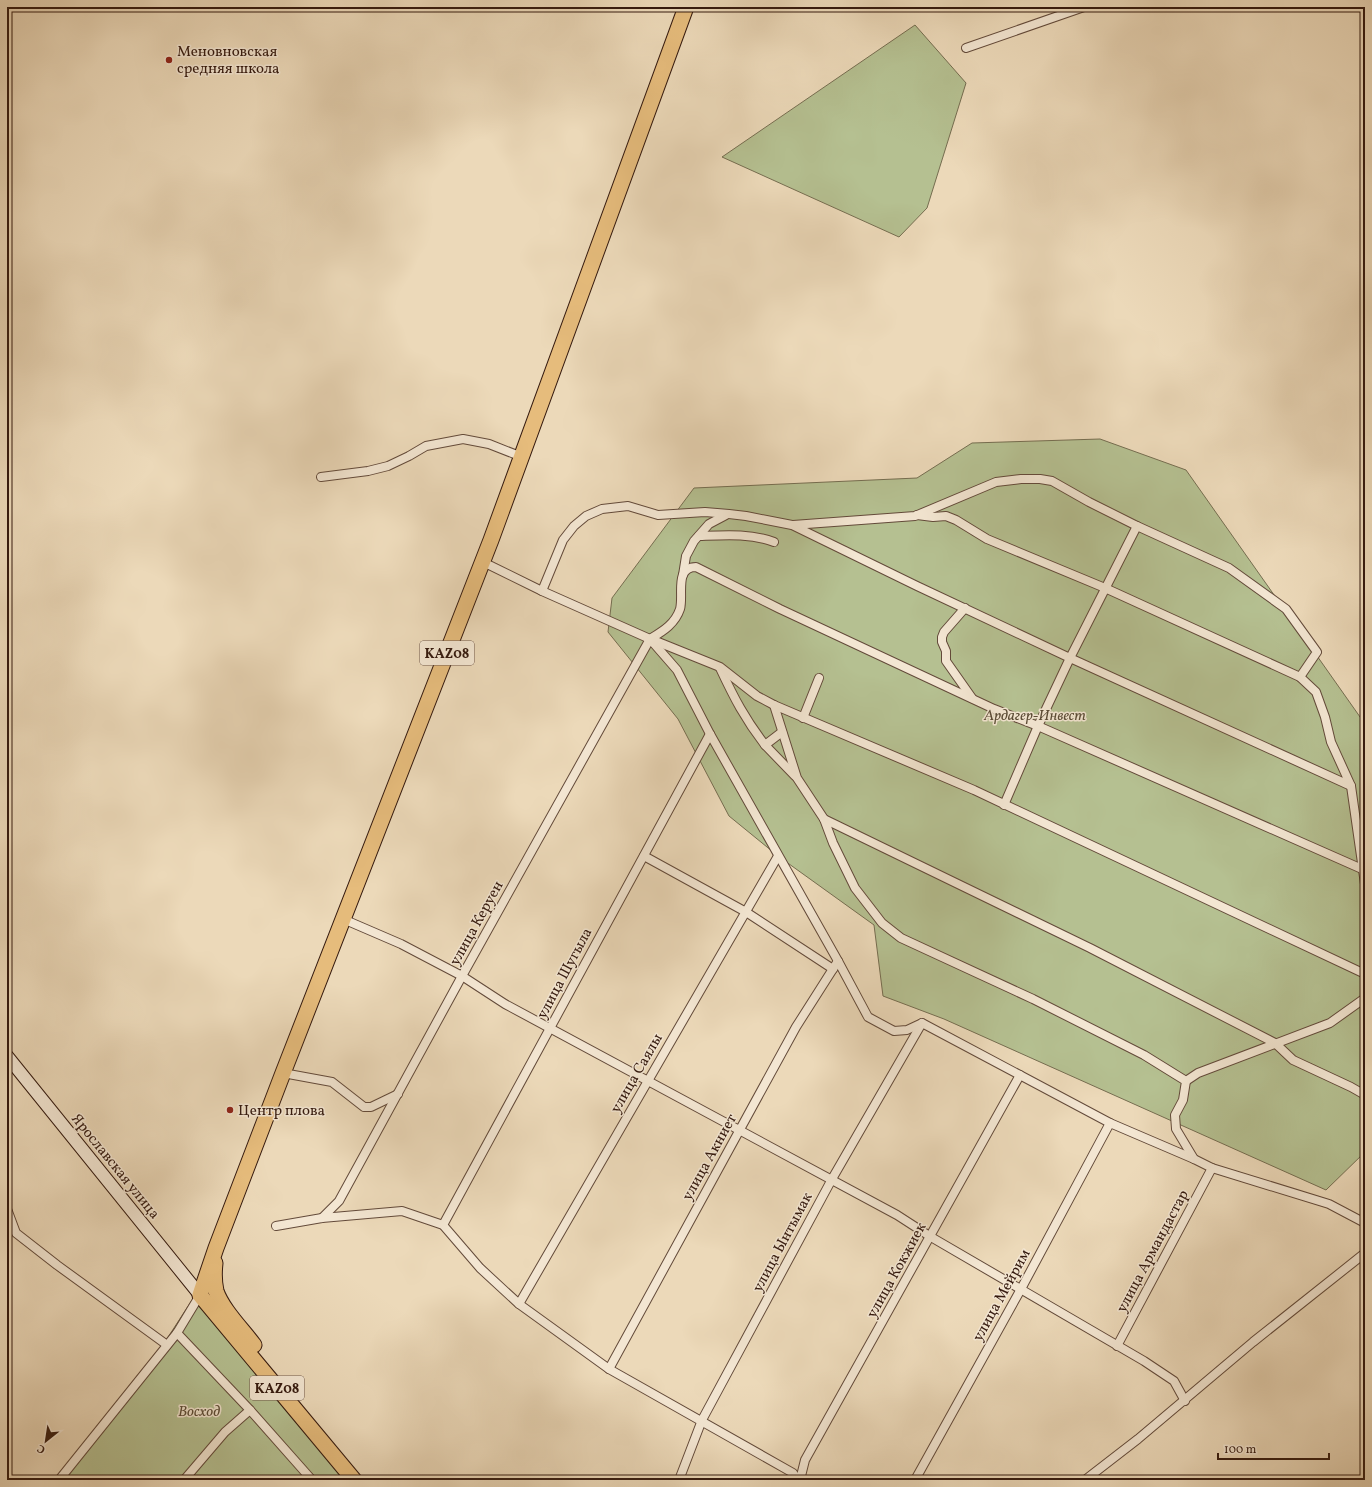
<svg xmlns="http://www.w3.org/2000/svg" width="1372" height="1487" font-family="Vollkorn,serif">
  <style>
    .green { fill: #b5c091; stroke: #756d50 }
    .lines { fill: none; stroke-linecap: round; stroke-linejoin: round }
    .street-casing { stroke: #634a3a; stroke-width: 10 }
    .secondary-casing { stroke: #351a0f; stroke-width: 14 }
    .highway-casing { stroke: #351a0f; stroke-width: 17 }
    .street { stroke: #f3e6d2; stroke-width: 8 }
    .secondary { stroke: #f3e6d2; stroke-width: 12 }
    .highway { stroke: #e6bc7c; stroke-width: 15 }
    .poi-dot { fill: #8f2418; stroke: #f3e6d2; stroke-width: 1.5 }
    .labels { text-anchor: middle; stroke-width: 3; stroke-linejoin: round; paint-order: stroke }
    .shield { fill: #f3e6d2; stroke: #6e574a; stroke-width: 1 }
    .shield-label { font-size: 14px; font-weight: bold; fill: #351a0f }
    .poi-label { font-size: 15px; fill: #351a0f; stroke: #f3e6d2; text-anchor: start }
    .park-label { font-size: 15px; font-style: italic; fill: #5b4c36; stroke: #f3e6d2 }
    .street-label { font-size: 15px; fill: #351a0f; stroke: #f3e6d2 }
  </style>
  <rect width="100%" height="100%" fill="#ecd9b9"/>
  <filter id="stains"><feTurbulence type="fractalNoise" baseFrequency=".005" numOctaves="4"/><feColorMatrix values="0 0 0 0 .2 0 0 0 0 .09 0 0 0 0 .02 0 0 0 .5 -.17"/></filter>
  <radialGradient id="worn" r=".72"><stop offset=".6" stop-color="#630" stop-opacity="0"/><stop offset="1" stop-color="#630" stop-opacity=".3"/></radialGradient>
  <g class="green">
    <polygon points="915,25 966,83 927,208 899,237 722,157"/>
    <polygon points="1100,439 1186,470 1365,724 1365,1152 1326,1190 944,1019 883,996 874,925 778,856 729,816 678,719 608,632 612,598 694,488 917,478 972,443"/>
    <polygon points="194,1297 346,1480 54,1480 161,1348"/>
  </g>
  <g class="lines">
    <g class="street-casing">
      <g id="street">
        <polyline points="966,48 1084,7"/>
        <polyline points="321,477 368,471 388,466 409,456 426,446 463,439 489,444 522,457"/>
        <polyline points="793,525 915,516 996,482 1021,479 1040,479 1052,481 1089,502 1137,526 1229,568 1286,609 1317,652 1300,677"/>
        <path d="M 699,536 C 725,535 750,533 774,542"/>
        <polyline points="483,562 542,591 650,639 677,670 710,734 838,961 868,1017 894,1031 907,1030 922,1023 1110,1123 1194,1159 1212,1168 1329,1204 1365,1223"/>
        <polyline points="683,575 686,556 694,541 709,524 726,515"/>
        <polyline points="542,591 563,540 574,526 586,516 602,509 628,506 658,515 705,512 729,514 746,516 792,525 917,586 1070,658 1351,786 1331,742 1325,717 1316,692 1300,677 1105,588 987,539 956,520 946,516 933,517 917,515"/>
        <polyline points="965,608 944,632 942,637 942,642 946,651 946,661 972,698"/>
        <polyline points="653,640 720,667 757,696 774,705 974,790 1365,974"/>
        <path d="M 720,668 C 734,698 745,719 765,745 L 782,732"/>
        <polyline points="774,705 797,778 824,819 833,843 855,888 882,923 901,938 1033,999 1144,1055 1186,1081 1183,1100 1175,1115 1176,1129 1194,1159"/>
        <polyline points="803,718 819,678"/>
        <polyline points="765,745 795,776"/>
        <polyline points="1351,786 1365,884"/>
        <polyline points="1004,805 1038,726 1070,658 1137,526"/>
        <polyline points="824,819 1090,948 1275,1043 1293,1060 1351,1087 1365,1095"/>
        <polyline points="644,856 746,912 833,969"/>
        <polyline points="343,919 401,944 462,976 505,1004 897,1215 931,1237 1144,1361 1174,1381 1185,1401"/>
        <polyline points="283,1073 332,1082 364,1107 371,1107 398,1094"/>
        <polyline points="1186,1081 1198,1073 1330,1023 1365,998"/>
        <polyline points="7,1209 16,1233 57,1265 167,1345"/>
        <path d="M 322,1218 L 339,1201 L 462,976 L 650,639 C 663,631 675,624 680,609 C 684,595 674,567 696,567 L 780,609 L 994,709 L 1038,726 L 1362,869"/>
        <polyline points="443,1225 710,734"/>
        <polyline points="276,1226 322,1218 402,1211 443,1225 480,1268 519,1304 609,1369 793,1473 798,1480"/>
        <polyline points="519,1304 778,856"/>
        <polyline points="177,1333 250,1410 312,1480"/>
        <polyline points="1117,1346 1212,1168"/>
        <polyline points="609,1369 796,1027 838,961"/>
        <polyline points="59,1480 177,1333 200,1295"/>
        <polyline points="184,1480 225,1432 250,1410"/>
        <polyline points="679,1480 702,1420 832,1179 922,1023"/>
        <polyline points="800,1480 805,1460 1020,1075"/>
        <polyline points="915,1480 1021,1289 1110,1123"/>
        <polyline points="1085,1480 1138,1439 1253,1342 1365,1253"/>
      </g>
    </g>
    <g class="secondary-casing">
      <polyline id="secondary" points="7,1056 200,1295"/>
    </g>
    <g class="highway-casing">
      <g id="highway">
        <path d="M 215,1263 C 214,1272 214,1282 216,1291 C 222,1309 242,1329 254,1345"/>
        <polyline points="354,1480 200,1295 216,1248 283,1073 491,540 686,7"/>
      </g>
    </g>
    <use href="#street" class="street"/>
    <use href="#secondary" class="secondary"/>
    <use href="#highway" class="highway"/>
  </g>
  <g class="poi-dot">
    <circle cx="169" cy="60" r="4"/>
    <circle cx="230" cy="1110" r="4"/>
  </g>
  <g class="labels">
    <g class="shield">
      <rect x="420" y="641" width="54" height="24" rx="3"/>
      <rect x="250" y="1376" width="54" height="24" rx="3"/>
    </g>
    <g class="shield-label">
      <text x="447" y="658">KAZ08</text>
      <text x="277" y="1393">KAZ08</text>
    </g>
    <g class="poi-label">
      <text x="177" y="56">Меновновская<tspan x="177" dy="17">средняя школа</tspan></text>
      <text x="238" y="1115">Центр плова</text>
    </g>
    <g class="park-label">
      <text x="1035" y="720">Ардагер-Инвест</text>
      <text x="199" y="1416">Восход</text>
    </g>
    <g class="street-label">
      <text transform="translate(476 923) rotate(-61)" y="5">улица Керуен</text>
      <text transform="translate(564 973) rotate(-62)" y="5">улица Шугыла</text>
      <text transform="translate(636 1073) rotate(-60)" y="5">улица Саялы</text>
      <text transform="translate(709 1157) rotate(-61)" y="5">улица Акниет</text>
      <text transform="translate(116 1166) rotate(51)" y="5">Ярославская улица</text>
      <text transform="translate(782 1242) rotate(-62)" y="5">улица Ынтымак</text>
      <text transform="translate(1152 1251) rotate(-62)" y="5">улица Армандастар</text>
      <text transform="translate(896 1270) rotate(-61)" y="5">улица Кокжиек</text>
      <text transform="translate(1001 1295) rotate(-61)" y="5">улица Мейрим</text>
    </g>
  </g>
  <rect width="1372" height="1487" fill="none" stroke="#ecd9b9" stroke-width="24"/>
  <rect x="8" y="8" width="1356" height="1471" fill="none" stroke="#351a0f" stroke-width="2"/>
  <rect x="12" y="12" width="1348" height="1463" fill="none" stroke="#351a0f"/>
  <g transform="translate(46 1441) rotate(210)" stroke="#f3e6d2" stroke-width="3" paint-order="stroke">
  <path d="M0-3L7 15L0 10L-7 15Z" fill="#351a0f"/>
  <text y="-6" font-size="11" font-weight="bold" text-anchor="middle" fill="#351a0f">С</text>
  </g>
  <path d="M1218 1453v6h111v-6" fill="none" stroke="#351a0f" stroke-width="2"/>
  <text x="1224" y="1453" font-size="12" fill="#351a0f" stroke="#f3e6d2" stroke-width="3" paint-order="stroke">100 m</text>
  <rect width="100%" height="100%" filter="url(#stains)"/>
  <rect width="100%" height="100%" fill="url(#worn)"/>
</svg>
